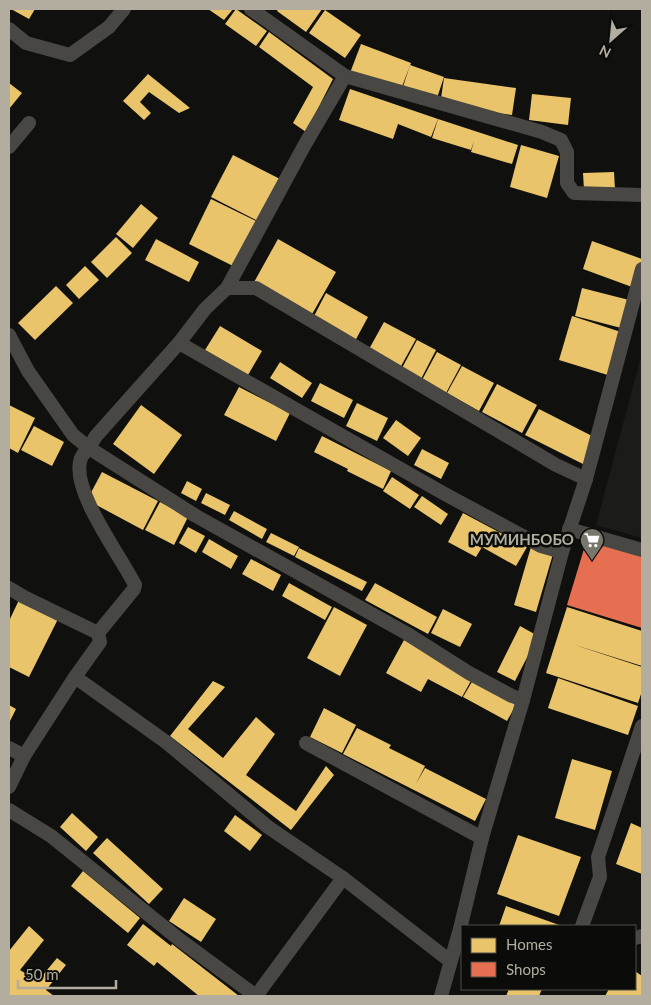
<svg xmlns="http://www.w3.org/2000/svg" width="651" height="1005" font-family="Lato,sans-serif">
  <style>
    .built { fill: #1b1b19 }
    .homes { fill: #e9c46a }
    .shops { fill: #e76f51 }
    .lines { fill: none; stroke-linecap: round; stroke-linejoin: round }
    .minor { stroke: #484743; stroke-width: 14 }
    .labels { text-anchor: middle; stroke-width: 5; stroke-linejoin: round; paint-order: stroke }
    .poi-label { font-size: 15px; font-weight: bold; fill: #b2ad9e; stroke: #0b0b0a; text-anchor: end }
  </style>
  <rect width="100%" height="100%" fill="#10100f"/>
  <polygon class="built" points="642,353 642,538 596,525"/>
  <g class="homes">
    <polygon points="11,9 35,9 29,19"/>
    <polygon points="208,9 233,9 224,20"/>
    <polygon points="236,9 267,31 256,46 225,24"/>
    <polygon points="278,9 322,9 306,32 277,11"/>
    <polygon points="325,10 361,35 345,58 309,33"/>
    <polygon points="269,32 333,79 306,132 293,123 313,87 259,47"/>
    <polygon points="361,44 411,63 400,92 350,73"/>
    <polygon points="410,65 444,77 435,104 401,93"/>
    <polygon points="148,74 190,108 179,113 149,92 140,102 151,113 144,120 123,101"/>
    <polygon points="444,78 516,88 512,115 440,105"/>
    <polygon points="9,83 22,93 9,109"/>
    <polygon points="350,89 438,119 431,137 398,124 393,139 339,120"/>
    <polygon points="532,94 571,98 568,125 529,120"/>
    <polygon points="438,119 518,145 512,164 471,152 474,141 471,150 432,138"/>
    <polygon points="521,145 559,156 547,198 510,187"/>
    <polygon points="233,155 280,179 258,221 211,197"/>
    <polygon points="614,172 615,189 584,190 583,173"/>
    <polygon points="211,199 258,222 235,267 189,244"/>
    <polygon points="141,204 158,218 133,248 116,234"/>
    <polygon points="116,237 132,253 107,278 91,262"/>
    <polygon points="156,239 199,262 189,282 145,260"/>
    <polygon points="278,239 336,272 311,316 253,284"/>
    <polygon points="592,241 642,259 632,287 583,269"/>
    <polygon points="85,266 99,280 79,299 66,285"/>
    <polygon points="56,286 73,303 35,340 18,323"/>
    <polygon points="582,288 633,301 625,329 575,316"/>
    <polygon points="326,293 368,317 355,341 313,318"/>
    <polygon points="572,316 624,333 611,376 559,360"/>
    <polygon points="384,322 416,339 400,368 368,351"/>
    <polygon points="220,326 262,351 248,375 205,350"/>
    <polygon points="417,340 436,350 421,379 402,368"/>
    <polygon points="437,352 461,365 446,393 422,380"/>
    <polygon points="280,362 312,383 302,398 270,378"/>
    <polygon points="462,366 494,383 479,411 447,393"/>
    <polygon points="320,383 353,400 344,418 311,401"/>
    <polygon points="497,384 537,405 522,433 482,412"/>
    <polygon points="239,387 290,413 276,441 224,415"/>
    <polygon points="357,403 388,418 377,441 346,426"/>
    <polygon points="9,405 35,418 18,453 9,448"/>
    <polygon points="141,405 182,435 154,474 113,444"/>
    <polygon points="539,409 596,438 583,464 525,435"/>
    <polygon points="396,420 421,438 408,456 383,438"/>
    <polygon points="34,426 64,442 52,466 21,450"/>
    <polygon points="322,436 391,471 383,489 347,471 348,469 314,452"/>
    <polygon points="422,449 449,463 441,479 414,465"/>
    <polygon points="102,472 158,501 143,530 87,500"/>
    <polygon points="392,477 419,495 410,509 383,491"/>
    <polygon points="187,481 202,489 196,501 181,493"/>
    <polygon points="206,493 230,505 225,515 201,503"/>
    <polygon points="422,496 448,514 441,525 414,507"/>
    <polygon points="160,502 188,517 174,545 145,530"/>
    <polygon points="234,511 267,529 262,539 229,520"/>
    <polygon points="463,513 527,547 516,566 482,547 476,557 448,542"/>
    <polygon points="188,527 205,536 196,553 179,543"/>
    <polygon points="271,533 299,547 294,556 266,542"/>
    <polygon points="209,539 238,556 231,569 202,552"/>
    <polygon points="531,547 553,554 536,612 514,605"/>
    <polygon points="299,548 367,582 362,591 295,557"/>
    <polygon points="251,559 281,575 273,591 242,574"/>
    <polygon points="289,583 332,607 325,620 282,596"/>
    <polygon points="375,583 437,617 428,634 365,600"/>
    <polygon points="19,600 58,619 29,677 9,667 9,621"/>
    <polygon points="334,607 367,625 340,676 307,658"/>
    <polygon points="567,607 642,631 642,666 572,644 642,667 642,691 638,703 546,673"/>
    <polygon points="443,609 472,624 460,647 431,633"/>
    <polygon points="520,626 538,636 515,681 497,672"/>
    <polygon points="404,640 473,677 462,697 428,679 421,692 386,673"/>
    <polygon points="558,678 638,706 628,735 548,708"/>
    <polygon points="473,680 517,703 507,721 463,697"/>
    <polygon points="213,681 225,687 188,729 223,758 256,717 275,734 246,775 296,811 326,766 334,775 291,830 170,736"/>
    <polygon points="9,705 16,709 9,723"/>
    <polygon points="324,708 356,725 342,753 310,737"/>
    <polygon points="357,728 391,745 389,748 425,766 416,784 425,768 486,799 475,821 343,754"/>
    <polygon points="572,759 612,771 595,830 555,818"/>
    <polygon points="72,813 98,837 86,851 60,827"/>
    <polygon points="235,815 262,835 250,851 224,831"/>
    <polygon points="631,823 642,828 642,874 616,864"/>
    <polygon points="518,835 581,857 559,916 497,894"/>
    <polygon points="107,838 163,889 149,904 93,853"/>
    <polygon points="83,871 140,918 128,933 71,886"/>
    <polygon points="184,898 216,919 201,942 169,921"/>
    <polygon points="506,906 562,926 499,926"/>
    <polygon points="143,924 171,946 172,944 239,996 199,996 157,962 154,966 127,945"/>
    <polygon points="29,926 44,940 20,970 38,981 57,958 66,965 46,990 54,996 11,996 9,995 9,951"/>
    <polygon points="635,971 642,976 642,996 605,996 609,989 635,989"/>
    <polygon points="509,989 542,989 539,996 506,996"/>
  </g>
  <polygon class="shops" points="587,539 642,556 642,628 567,605"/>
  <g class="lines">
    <g class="minor">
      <polyline points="251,9 345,76 542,132 561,140 567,152 567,183 574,193 642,195"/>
      <polyline points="9,29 26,43 70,55 109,27 124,9"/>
      <polyline points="9,147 29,123"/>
      <polyline points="227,288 304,146 345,76"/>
      <polyline points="9,335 28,371 73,435 89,448 196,516 406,633 469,673 512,696 523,700"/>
      <polyline points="179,343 443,493 541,546 562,552"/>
      <polyline points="569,529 642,550"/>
      <polyline points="9,588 24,597 98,633 100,642 75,677 166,742 268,827 343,878 450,961"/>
      <path d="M 98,633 L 134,589 L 135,585 C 120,555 73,493 80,462 C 81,454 86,452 90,446 C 92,443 94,439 96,436 L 179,343 L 205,309 L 227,288 L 256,288 L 556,465 L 586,479"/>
      <polyline points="306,743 482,838"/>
      <polyline points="9,748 24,756"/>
      <polyline points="9,787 24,756 75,677"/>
      <polyline points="9,810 51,836 180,940 256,996 343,878"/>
      <polyline points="582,926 600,877 598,857 642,726"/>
      <polyline points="635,938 642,936"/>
      <polyline points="441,996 460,929 482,838 523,700 562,552 586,479 642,269"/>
    </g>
  </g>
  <defs>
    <g id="supermarket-pin" transform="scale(1.25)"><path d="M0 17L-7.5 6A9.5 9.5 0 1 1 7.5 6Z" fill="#79766c" stroke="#0b0b0a"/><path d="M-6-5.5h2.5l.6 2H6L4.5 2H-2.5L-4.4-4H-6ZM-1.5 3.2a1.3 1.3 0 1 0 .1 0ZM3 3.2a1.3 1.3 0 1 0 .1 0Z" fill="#fff"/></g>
  </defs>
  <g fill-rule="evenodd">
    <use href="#supermarket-pin" x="592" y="540"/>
  </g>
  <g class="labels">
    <g class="poi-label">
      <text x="574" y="545">МУМИНБОБО</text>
    </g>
  </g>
  <rect width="651" height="1005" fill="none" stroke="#b2ad9e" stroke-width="20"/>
  <rect x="461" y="925" width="175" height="65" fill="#0b0b0a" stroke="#4e4c45"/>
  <rect x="471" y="938" width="25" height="15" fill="#e9c46a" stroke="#4e4c45"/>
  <text x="506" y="950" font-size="15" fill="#b2ad9e">Homes</text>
  <rect x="471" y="962" width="25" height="15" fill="#e76f51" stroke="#4e4c45"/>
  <text x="506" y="975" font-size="15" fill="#b2ad9e">Shops</text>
  <g transform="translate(611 40) rotate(207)" stroke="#0b0b0a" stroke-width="4" paint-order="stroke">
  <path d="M0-4L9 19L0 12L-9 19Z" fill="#b2ad9e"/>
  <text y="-8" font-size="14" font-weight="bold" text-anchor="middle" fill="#b2ad9e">N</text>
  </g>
  <path d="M18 980v8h98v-8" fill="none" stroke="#b2ad9e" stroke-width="2.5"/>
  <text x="25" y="980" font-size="15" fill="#b2ad9e" stroke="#0b0b0a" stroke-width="4" paint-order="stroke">50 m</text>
</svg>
